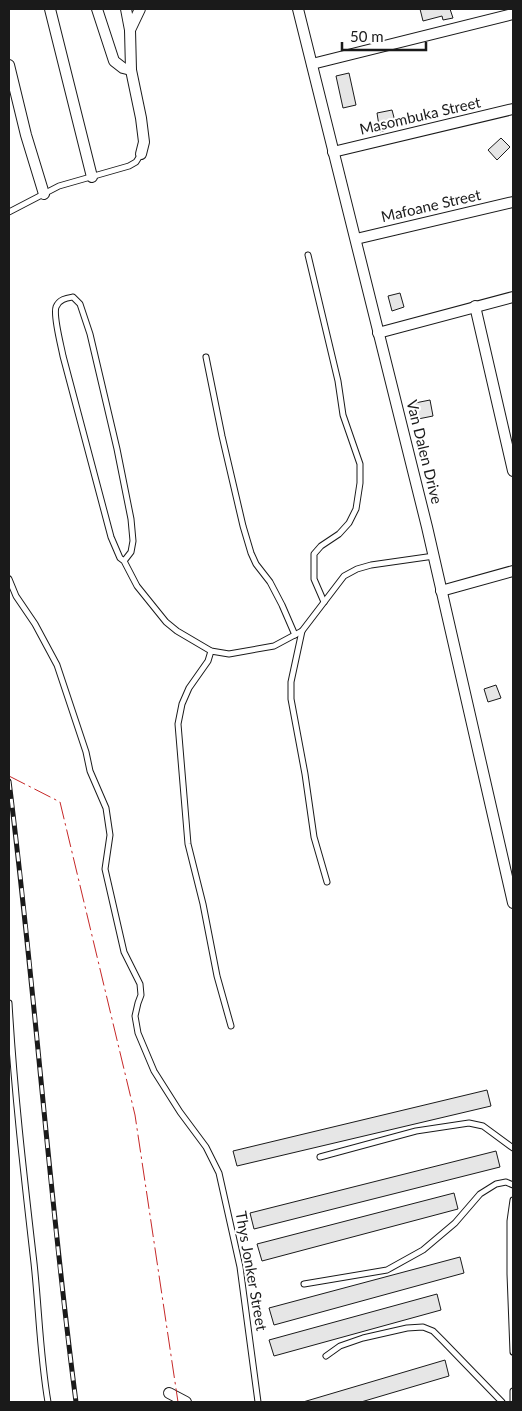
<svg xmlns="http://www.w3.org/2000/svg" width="522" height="1411" font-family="Lato,sans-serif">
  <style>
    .building { fill: #e6e6e6; stroke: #1a1a1a }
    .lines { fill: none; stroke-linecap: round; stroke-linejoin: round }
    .service-casing { stroke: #1a1a1a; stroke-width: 7 }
    .minor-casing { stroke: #1a1a1a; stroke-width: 12 }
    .service { stroke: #fff; stroke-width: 5 }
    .minor { stroke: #fff; stroke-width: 10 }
    .rail-casing { stroke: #1a1a1a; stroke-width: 5 }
    .rail { stroke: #fff; stroke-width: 3; stroke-dasharray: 9; stroke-linecap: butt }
    .power { stroke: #c62828; stroke-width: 1; stroke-dasharray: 18 4 2.5 4; stroke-linecap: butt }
    .labels { text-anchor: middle; stroke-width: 4; stroke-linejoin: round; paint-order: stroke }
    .street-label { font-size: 15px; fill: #1a1a1a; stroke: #fff }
  </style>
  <rect width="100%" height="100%" fill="#fff"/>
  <g class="building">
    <polygon points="420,9 450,9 453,18 443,20 442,16 423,21"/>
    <polygon points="349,73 356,105 343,108 336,76"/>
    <polygon points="392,110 396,125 385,128 386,130 380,132 377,113"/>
    <polygon points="501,138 510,147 497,160 488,150"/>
    <polygon points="400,293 404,307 392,311 388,296"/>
    <polygon points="430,400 433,416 413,420 410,404"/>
    <polygon points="496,685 501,698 488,702 484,689"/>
    <polygon points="487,1090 491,1106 237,1166 233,1151"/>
    <polygon points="496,1151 500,1167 254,1229 250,1213"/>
    <polygon points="454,1193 458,1209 262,1261 257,1244"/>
    <polygon points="460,1257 464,1273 274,1325 269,1308"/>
    <polygon points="437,1294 441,1310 274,1356 269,1340"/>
    <polygon points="445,1360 449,1376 361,1402 303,1402"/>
  </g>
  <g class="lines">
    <g class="service-casing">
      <g id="service">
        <polyline points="9,212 59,186 129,166 136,162 141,154"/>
        <polyline points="308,255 338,381 343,415 360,464 360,483 356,509 349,523 339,534 321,546 314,554 314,579 324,602"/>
        <polyline points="206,357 222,436 243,526 251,553 256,564 270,582 282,605 295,635"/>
        <path d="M 124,561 L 131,552 L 133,541 L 131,519 L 117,449 L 90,334 L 80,304 L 73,297 C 67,298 59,299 56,307 C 53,316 61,345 63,356 L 111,537 L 120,558 L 124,561 L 137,586 L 166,622 L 177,631 L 211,651 L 229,654 L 274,646 L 302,631 L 344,576 L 357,569 L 371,565 L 434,556"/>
        <polyline points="9,579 16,596 35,624 57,665 86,752 90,771 106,808 110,835 105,869 124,952 140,984 141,995 138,1003 135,1016 138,1033 154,1071 180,1112 206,1147 219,1173 240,1267 258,1402"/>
        <polyline points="302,631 291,682 291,699 305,774 314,837 327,882"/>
        <polyline points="211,651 208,661 189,688 182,704 178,724 188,844 203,904 217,976 231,1026"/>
        <path d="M 9,1003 C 14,1090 24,1176 34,1263 C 39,1309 40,1356 48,1402"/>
        <polyline points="320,1157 416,1131 469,1123 483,1126 513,1148"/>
        <polyline points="513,1200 510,1221 510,1274 513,1352"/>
        <polyline points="304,1284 387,1270 423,1250 455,1223 480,1194 496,1184 506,1182 513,1185"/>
        <polyline points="326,1356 340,1346 363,1338 407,1328 423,1327 433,1331 443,1341 502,1402"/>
        <polyline points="513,1402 513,1391"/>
      </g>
    </g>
    <g class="minor-casing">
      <g id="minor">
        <polyline points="50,9 92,177"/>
        <polyline points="97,9 114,61 123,68 131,70"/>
        <polyline points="126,9 130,30"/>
        <polyline points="140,9 130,30 131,70 141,118 144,142 141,154"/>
        <polyline points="298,9 427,527 513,903"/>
        <polyline points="312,64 513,14"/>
        <polyline points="9,65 26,135 44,194"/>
        <polyline points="333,152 513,109"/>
        <polyline points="356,239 513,202"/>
        <polyline points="475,306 513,471"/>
        <polyline points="378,333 513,297"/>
        <polyline points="441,591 513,571"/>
        <polyline points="169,1393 186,1402"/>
      </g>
    </g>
    <use href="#service" class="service"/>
    <use href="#minor" class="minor"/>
    <g class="rail-casing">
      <path id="rail" d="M 9,781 C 35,988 49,1196 76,1402"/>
    </g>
    <use href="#rail" class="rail"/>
    <polyline class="power" points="9,776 60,802 135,1115 178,1402"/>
  </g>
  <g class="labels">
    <g class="street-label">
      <text transform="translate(420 116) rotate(-13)" y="5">Masombuka Street</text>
      <text transform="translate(431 206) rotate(-13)" y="5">Mafoane Street</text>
      <text transform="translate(424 452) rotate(76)" y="5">Van Dalen Drive</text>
      <text transform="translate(251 1271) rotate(80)" y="5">Thys Jonker Street</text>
    </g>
  </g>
  <rect width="522" height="1411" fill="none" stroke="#1a1a1a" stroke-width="20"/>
  <path d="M342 42v8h84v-8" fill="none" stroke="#1a1a1a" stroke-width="2.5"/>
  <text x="350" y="42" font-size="15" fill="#1a1a1a" stroke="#ffffff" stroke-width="4" paint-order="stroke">50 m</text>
</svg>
